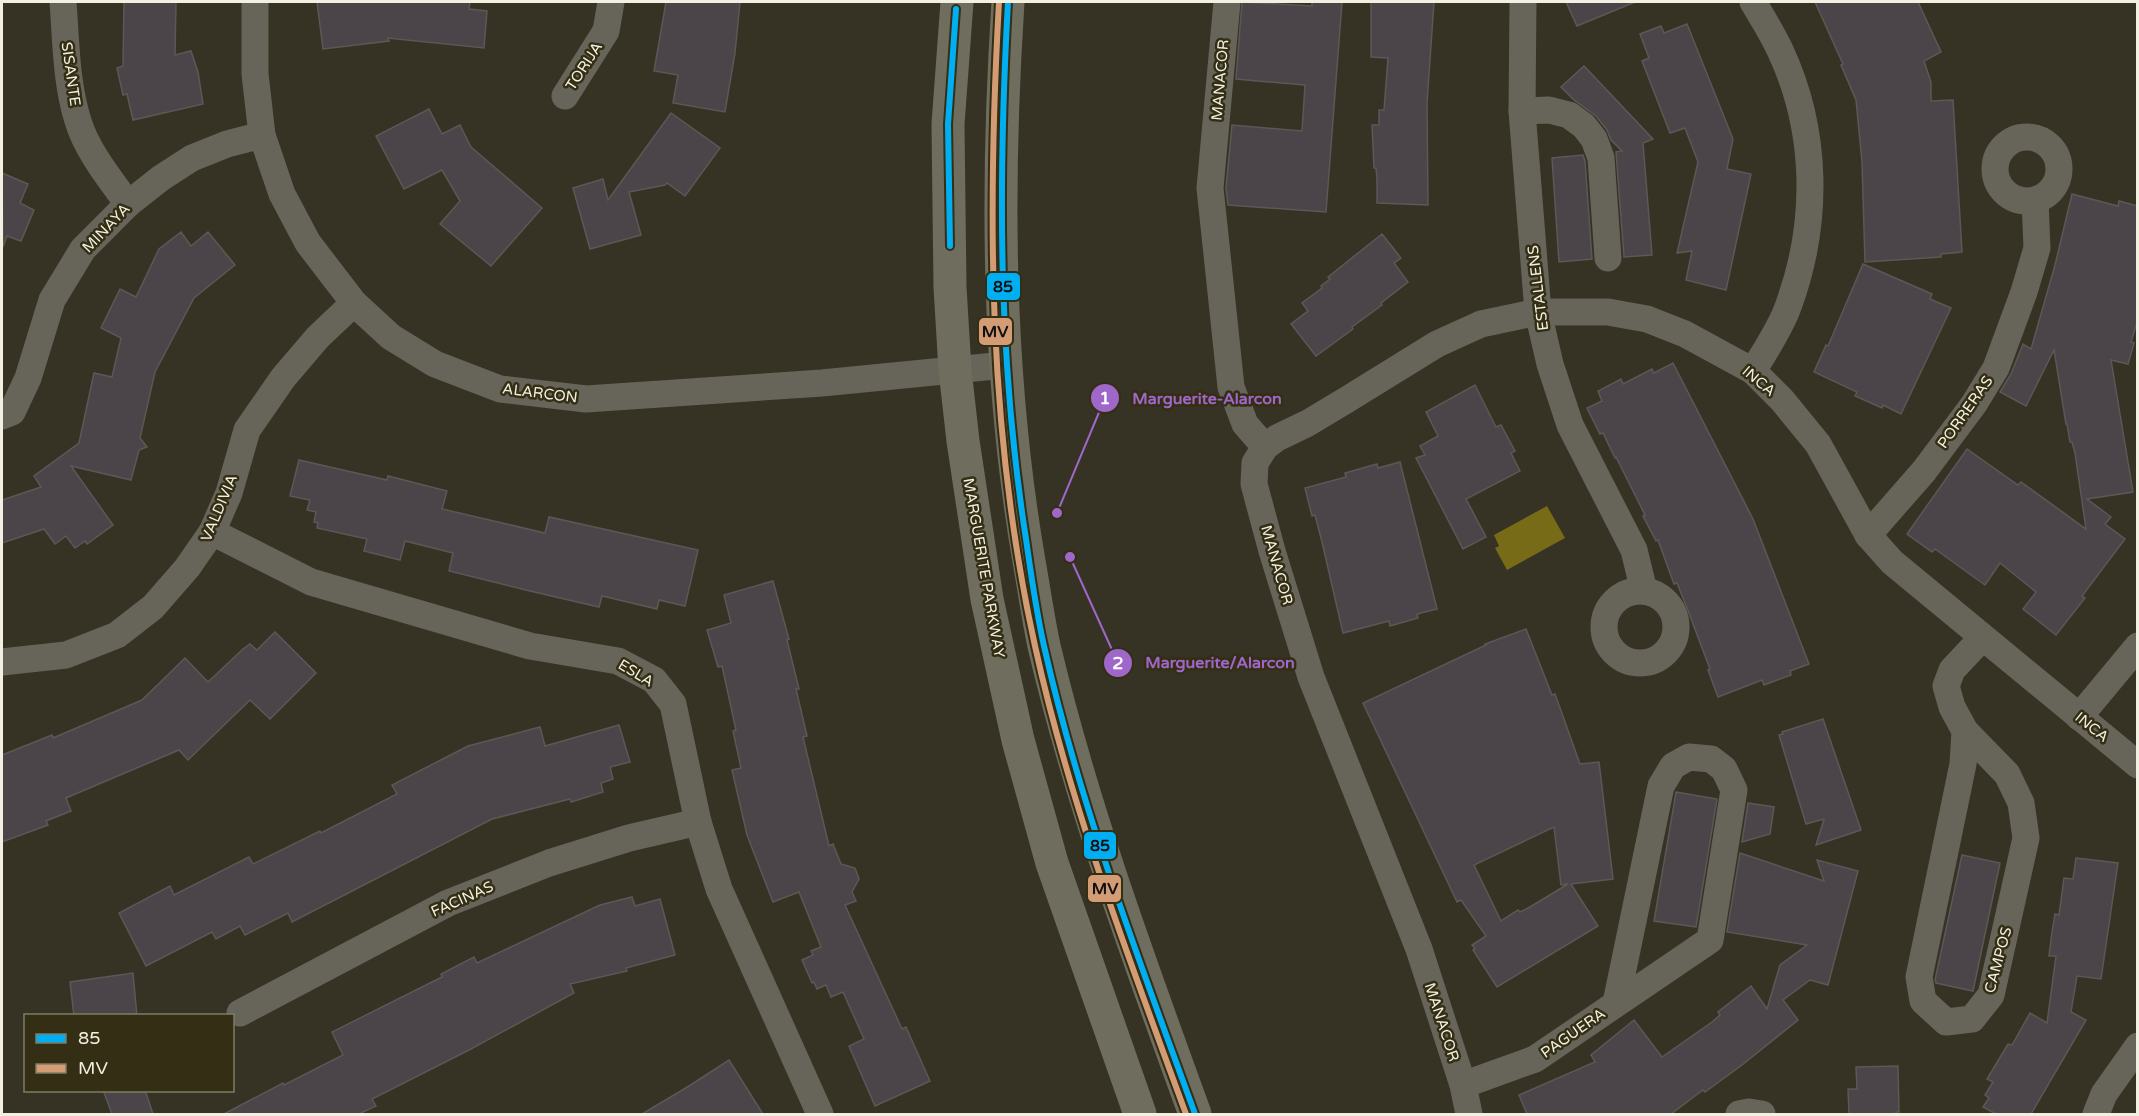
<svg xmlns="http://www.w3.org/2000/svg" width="2139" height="1116" font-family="'Varela Round',sans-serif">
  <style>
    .water { fill: #786b18 }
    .building { fill: #4b454a; stroke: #5b5856; stroke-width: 1.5; fill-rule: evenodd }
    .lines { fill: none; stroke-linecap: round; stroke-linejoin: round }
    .minor { stroke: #676559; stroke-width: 27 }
    .major { stroke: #6f6d5d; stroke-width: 33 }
    .bus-1-casing { stroke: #332e14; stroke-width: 10 }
    .bus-2-casing { stroke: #332e14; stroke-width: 10 }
    .bus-1 { stroke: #00aff2; stroke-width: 6 }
    .bus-2 { stroke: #d39c74; stroke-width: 6 }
    .labels { text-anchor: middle; stroke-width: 5; stroke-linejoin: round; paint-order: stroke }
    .street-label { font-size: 15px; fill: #f2f0e0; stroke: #332e14 }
    .leader { fill: none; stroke: #9f67c9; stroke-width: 2 }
    .callout-dot { fill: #9f67c9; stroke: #332e14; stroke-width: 2 }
    .mark-label { font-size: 18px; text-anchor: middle; font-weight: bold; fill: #fff }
    .callout-label { font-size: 16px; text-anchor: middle; font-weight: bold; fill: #9f67c9; stroke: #332e14; stroke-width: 5; stroke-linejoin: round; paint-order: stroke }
    .line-badge { stroke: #332e14; stroke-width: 2 }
    .pale-badge-label { font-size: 16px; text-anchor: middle; font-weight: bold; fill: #111 }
  </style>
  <rect width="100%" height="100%" fill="#363325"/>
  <polygon class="water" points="1547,506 1565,538 1507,570 1495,548 1499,546 1494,535"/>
  <g class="building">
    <polygon points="124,2 176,2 175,55 191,51 198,72 203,104 133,120 127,94 123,95 117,68 123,66"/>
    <polygon points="317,2 470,2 469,9 487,11 484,48 388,38 389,41 323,49"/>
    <polygon points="666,2 740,2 735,53 725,112 673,103 678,75 654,71"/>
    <polygon points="1242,2 1312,6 1312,2 1342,2 1326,212 1228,205 1226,188 1232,125 1302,131 1305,85 1236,79"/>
    <polygon points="1371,2 1434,2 1427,103 1428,205 1377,203 1377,179 1376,168 1374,168 1372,125 1379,125 1379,110 1384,110 1388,58 1371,57"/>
    <polygon points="1566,2 1635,2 1577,26"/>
    <polygon points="1815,2 1918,2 1941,52 1924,61 1931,82 1931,101 1953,100 1962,252 1941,254 1941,257 1865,262 1862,162 1856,100 1841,65 1843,64"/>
    <polygon points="1687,24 1733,139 1727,169 1751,174 1726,290 1686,280 1692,251 1677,253 1698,162 1685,128 1670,133 1642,61 1649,58 1640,34 1661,26 1664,33"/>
    <polygon points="1584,66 1653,139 1643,143 1652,255 1624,257 1616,152 1622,151 1611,140 1607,130 1596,116 1574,100 1561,87"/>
    <polygon points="429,109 442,134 460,125 471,147 542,208 491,266 440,224 460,201 442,170 404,189 376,136"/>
    <polygon points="671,113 720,148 685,196 667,183 665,185 629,192 641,235 590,249 573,188 603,179 608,200"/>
    <polygon points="1583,155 1585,161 1592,259 1559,262 1552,158"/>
    <polygon points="2,173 28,184 20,203 34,210 21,241 7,236 3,247"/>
    <polygon points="2072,194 2118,206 2119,201 2138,206 2138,319 2131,342 2134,343 2128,364 2111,360 2133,492 2087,499 2111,517 2105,524 2125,539 2082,596 2085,598 2056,635 2023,609 2036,592 2000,563 1985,585 1935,549 1932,552 1907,534 1967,449 2018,485 2021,482 2086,529 2075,453 2072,442 2070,442 2067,424 2066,424 2054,350 2026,406 2000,392 2011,374 2023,344 2031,349 2055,265"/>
    <polygon points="181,232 191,246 208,232 235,265 194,298 155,372 140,438 147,447 139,450 131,480 71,466 113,525 87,544 85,541 75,548 66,536 55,544 44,529 2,543 2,500 41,487 34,476 79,443 94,373 112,377 121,338 101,328 120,289 136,297 159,249"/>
    <polygon points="1382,234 1401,258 1394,263 1408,282 1381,303 1382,305 1352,327 1353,329 1316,356 1291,324 1308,311 1302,303 1322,288 1321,286 1330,279 1328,277"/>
    <polygon points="1863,264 1932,294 1930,299 1951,308 1901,414 1883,405 1882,408 1855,396 1857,392 1814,372 1826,345 1828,346"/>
    <polygon points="1673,363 1753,519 1809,664 1790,671 1791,675 1764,685 1762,680 1718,697 1708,670 1710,669 1687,608 1677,583 1674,584 1658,540 1656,541 1643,516 1645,515 1616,457 1615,458 1603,433 1600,434 1587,408 1602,401 1598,391 1621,379 1623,384 1652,369 1654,373"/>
    <polygon points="1475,385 1496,427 1501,425 1515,451 1511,453 1520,471 1466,499 1486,537 1463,549 1416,458 1425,455 1420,446 1438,436 1426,412"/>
    <polygon points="299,460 387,480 388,476 447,491 442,509 545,533 549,517 698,550 685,606 659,600 657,609 602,596 599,607 530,591 449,571 453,553 405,541 400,560 364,551 367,539 317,528 318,523 314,522 316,512 307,510 310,500 290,496"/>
    <polygon points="1400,462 1437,609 1417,614 1418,618 1390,626 1389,621 1343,633 1322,542 1315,515 1312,516 1305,488 1346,477 1345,473 1377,464 1378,468"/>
    <polygon points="773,581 789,639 787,640 799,689 796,689 807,736 803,737 829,846 833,844 841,864 855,868 859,879 852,892 856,901 845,905 902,1029 906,1027 930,1081 875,1106 849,1046 864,1039 843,992 831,997 826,985 817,989 814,982 812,983 802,960 813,955 811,951 821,947 799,892 773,902 747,835 732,770 741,768 733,731 736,730 722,666 718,667 707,630 731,623 724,595"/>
    <path d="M 1526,629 L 1552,695 L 1555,694 L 1580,764 L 1599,762 L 1613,879 L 1571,884 L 1598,926 L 1497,987 L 1473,950 L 1475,949 L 1472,945 L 1486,936 L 1461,900 L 1457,902 L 1363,703 L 1486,645 L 1485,644 ZM 1554,827 L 1561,885 L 1568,884 L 1530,907 L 1520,912 L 1518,910 L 1501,921 L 1474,865 Z"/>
    <polygon points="275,632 316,673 270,719 250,700 188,760 179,750 66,798 71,811 46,821 48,825 2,842 2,755 52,735 53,738 142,700 185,658 208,682 243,649 250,644 257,650"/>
    <polygon points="1823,719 1861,830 1816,845 1824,819 1806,824 1779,735 1783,734 1782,732"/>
    <polygon points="619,725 630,762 610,767 613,779 601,783 603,792 571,802 570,799 492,819 292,922 288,913 245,935 240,926 216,939 212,932 146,966 119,913 170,886 174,895 249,857 253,864 320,831 321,833 397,794 392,785 468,746 540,727 545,746"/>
    <polygon points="1676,792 1717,799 1696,927 1654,921"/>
    <polygon points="1748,803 1774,807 1770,834 1742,842"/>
    <polygon points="1740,853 1824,881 1817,860 1858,871 1828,985 1810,980 1783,1000 1798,1020 1742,1065 1705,1092 1703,1090 1671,1114 1527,1114 1519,1095 1595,1062 1591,1055 1634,1020 1662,1057 1712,1022 1720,1015 1718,1012 1751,986 1767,1009 1780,965 1807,945 1727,932"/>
    <polygon points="1962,855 2000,863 1973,991 1936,983 1935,980"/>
    <polygon points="2076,858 2118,863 2101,979 2077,976 2071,1012 2086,1020 2031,1114 1996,1114 1983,1107 1989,1098 1985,1095 1993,1082 1987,1079 2008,1044 2012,1045 2030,1013 2047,1023 2056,956 2049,956 2052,932 2055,914 2059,915 2064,878 2073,879"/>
    <polygon points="632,897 635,906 660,899 675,955 626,968 627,971 570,984 574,993 469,1050 372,1099 376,1106 359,1114 224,1114 283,1083 284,1085 343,1055 332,1032 442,977 441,974 474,957 477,963 600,905"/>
    <polygon points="133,973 137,1016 74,1016 70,982"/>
    <polygon points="729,1060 763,1114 642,1114 689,1086"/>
    <polygon points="1898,1066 1899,1112 1896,1112 1896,1114 1849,1114 1848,1089 1857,1089 1856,1067"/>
    <polygon points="103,1090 145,1090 153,1114 112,1114"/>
  </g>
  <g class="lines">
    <g class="minor">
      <path d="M 63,2 C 66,41 66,83 78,121 C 87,151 110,179 128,204"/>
      <polyline points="255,2 255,74 262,135 282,194 308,243 354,303 391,337 435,364 500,389 586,399 822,383 1005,365"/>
      <polyline points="1227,2 1210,188 1231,387 1245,424 1265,447 1255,463 1254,484 1272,551 1311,677 1419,949 1463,1085 1469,1114"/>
      <polyline points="1523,2 1522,111 1538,312 1550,364 1570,425 1634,550 1644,591"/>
      <polyline points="565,96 606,31 611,2"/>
      <polyline points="1522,111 1549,110 1569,115 1584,126 1594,139 1601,158 1608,258"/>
      <circle cx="2027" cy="169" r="32"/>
      <path d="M 1753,371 C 1765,351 1780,329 1788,307 C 1819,223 1818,131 1780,50 C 1772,33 1762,17 1753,2"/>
      <polyline points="2,416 12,412 28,378 52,300 83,249 128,204 161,178 192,158 227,144 262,135"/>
      <polyline points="1265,447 1277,438 1308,423 1348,399 1437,344 1481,324 1538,312 1608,312 1647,319 1685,334 1753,371 1782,400 1818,444 1868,535 1892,562 2138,765"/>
      <polyline points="212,532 311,582 530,646 618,661 654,680 673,704 698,822 719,889 820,1114"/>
      <polyline points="1868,535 1924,471 1974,404 1996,368 2024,292 2037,248 2035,200"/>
      <circle cx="1640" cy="627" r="36"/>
      <polyline points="2,662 66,655 117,635 153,607 187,568 212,532 229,493 247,430 283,378 318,337 354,303"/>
      <polyline points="2079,717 2138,646"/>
      <polyline points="1965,731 1963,764 1919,977 1923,1001 1946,1022 1972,1019 1991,995 2026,838 2021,803 2007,774 1965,731 1952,707 1946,686 1952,670 1982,638"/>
      <polyline points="240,1013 448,903 549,863 629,838 698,822"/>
      <polyline points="1463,1085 1535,1059 1710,940 1734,790 1724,769 1711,759 1689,757 1673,766 1661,786 1616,1003"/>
      <polyline points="1739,1114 1749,1112 1762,1114"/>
      <polyline points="2096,1114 2104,1094 2138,1046"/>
    </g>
    <g class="major">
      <polyline points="957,2 948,124 950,287 955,370 963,441 987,599 1018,740 1052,863 1140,1114"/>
      <path d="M 1008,2 C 996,188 997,376 1029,561 C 1034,589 1038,618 1044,646 C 1082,806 1139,960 1195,1114"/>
    </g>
    <g class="bus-1-casing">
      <g id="bus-1">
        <path d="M 1008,2 C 998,182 998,360 1026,539 C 1031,574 1036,611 1044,646 C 1080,806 1139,960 1195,1114"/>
        <polyline points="950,246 948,124 956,9"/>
      </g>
    </g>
    <g class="bus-2-casing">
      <path id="bus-2" d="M 999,2 C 987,216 988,434 1035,646 C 1070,806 1130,961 1186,1114"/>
    </g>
    <use href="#bus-1" class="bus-1"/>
    <use href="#bus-2" class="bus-2"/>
  </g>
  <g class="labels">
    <g class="street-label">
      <text transform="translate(584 66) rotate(-57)" y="5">TORIJA</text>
      <text transform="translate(71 74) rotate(82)" y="5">SISANTE</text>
      <text transform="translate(1220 80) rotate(-85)" y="5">MANACOR</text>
      <text transform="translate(106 228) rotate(-46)" y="5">MINAYA</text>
      <text transform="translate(1538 288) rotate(-97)" y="5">ESTALLENS</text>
      <text transform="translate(1759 381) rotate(40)" y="5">INCA</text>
      <text transform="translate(540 393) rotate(7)" y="5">ALARCON</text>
      <text transform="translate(1965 412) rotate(-55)" y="5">PORRERAS</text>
      <text transform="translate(219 508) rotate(-67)" y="5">VALDIVIA</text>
      <text transform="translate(1277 565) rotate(74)" y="5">MANACOR</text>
      <text transform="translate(984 568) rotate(80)" y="5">MARGUERITE PARKWAY</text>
      <text transform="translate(636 673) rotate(31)" y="5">ESLA</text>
      <text transform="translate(2092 727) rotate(39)" y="5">INCA</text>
      <text transform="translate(462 899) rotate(-24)" y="5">FACINAS</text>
      <text transform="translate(1998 960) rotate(-75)" y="5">CAMPOS</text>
      <text transform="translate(1442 1022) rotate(72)" y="5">MANACOR</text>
      <text transform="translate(1573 1033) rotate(-35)" y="5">PAGUERA</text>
    </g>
  </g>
  <path class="leader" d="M1057 513L1105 398M1070 557L1118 663"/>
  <g class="callout-dot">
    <circle cx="1057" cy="513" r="6"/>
    <circle cx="1070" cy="557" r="6"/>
    <circle cx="1105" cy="398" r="15"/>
    <circle cx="1118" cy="663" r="15"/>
  </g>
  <g class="mark-label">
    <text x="1105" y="404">1</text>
    <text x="1118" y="669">2</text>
  </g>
  <g class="callout-label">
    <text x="1207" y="404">Marguerite-Alarcon</text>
    <text x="1220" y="668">Marguerite/Alarcon</text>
  </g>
  <g class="line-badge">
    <rect x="986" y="272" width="35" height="29" rx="6" fill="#00aff2"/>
    <rect x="978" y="317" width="35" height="29" rx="6" fill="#d39c74"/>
    <rect x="1083" y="831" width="34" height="29" rx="6" fill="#00aff2"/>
    <rect x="1087" y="874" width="35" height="29" rx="6" fill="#d39c74"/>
  </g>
  <g class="pale-badge-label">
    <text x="1003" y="292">85</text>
    <text x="995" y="337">MV</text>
    <text x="1100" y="851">85</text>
    <text x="1105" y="894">MV</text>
  </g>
  <rect width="2139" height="1116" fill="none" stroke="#f2f0e0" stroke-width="6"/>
  <rect x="24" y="1014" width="210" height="78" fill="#332e14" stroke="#7f7c66" stroke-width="1.5"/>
  <rect x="36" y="1034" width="30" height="9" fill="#00aff2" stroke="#7f7c66" stroke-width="1.5"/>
  <text x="78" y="1044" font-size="18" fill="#f2f0e0">85</text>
  <rect x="36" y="1064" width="30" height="9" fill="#d39c74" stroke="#7f7c66" stroke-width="1.5"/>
  <text x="78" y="1074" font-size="18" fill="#f2f0e0">MV</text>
</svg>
